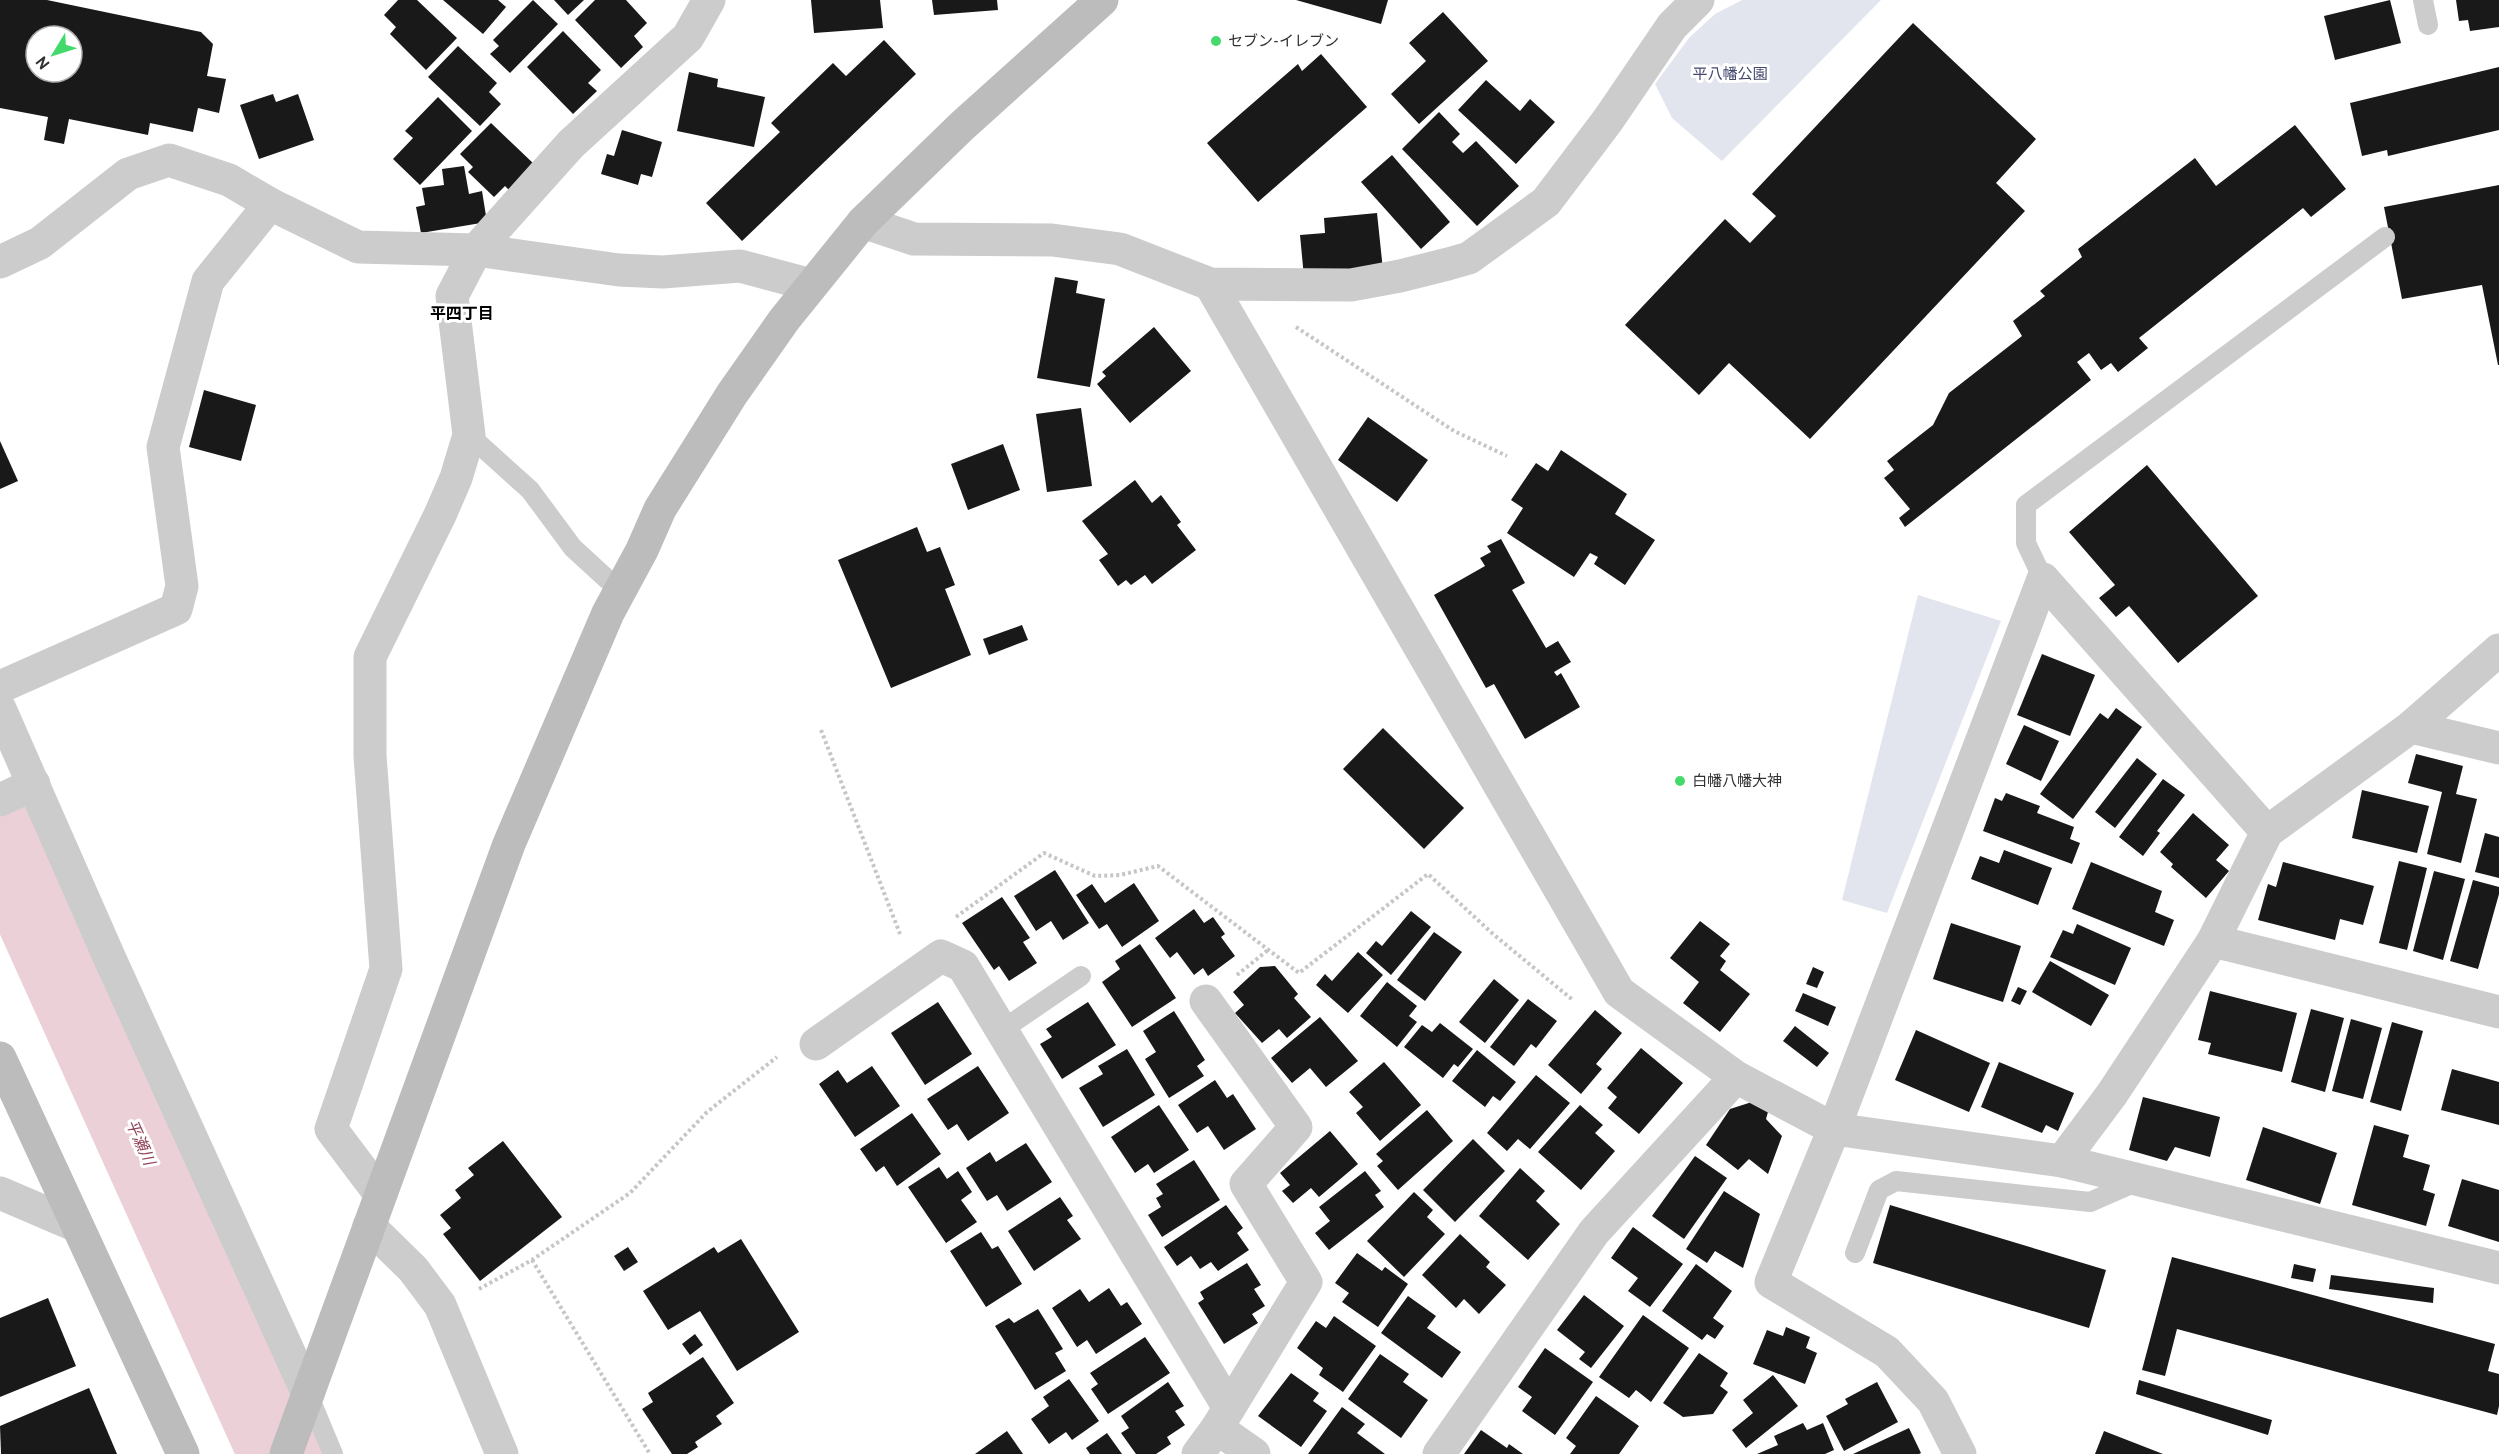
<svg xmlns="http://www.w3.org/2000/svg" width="2499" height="1454" font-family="Overpass,'Noto Sans JP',sans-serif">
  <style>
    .green { fill: #e2e4ee }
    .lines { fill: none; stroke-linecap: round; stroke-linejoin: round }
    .river { stroke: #ecd0d8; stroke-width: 86 }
    .building { fill: #191919; fill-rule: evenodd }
    .path { stroke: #c6c6c6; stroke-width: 4; stroke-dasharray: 3 3; stroke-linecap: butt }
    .lane { stroke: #ccc; stroke-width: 20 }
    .street { stroke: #ccc; stroke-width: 33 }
    .secondary { stroke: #bcbcbc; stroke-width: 33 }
    .poi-dot { fill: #43da6b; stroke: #fff; stroke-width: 2 }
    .labels { text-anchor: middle; stroke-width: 6; stroke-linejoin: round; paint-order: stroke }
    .poi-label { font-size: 15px; fill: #323232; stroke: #fff; text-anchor: start }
    .park-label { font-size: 15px; fill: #42476c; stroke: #fff }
    .neighbourhood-label { font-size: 16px; font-weight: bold; fill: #000; stroke: #fff }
    .water-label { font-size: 16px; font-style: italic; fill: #904459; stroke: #fff }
  </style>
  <rect width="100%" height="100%" fill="#fff"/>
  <g class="green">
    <polygon points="1742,0 1881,0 1722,161 1672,118 1655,84 1689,38 1715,14"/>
    <polygon points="1918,595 2001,621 1887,913 1842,900"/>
  </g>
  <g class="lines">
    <polyline class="river" points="0,830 282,1454"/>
  </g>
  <g class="building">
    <path d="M 0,0 L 47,0 L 201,32 L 213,44 L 207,76 L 226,79 L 219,113 L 198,108 L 193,132 L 150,123 L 148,135 L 69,119 L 64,144 L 44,140 L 48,117 L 0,108 ZM 36,36 L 72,36 L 72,72 L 36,72 Z"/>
    <polygon points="398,0 417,0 457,38 426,70 390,34 396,27 384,15"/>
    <polygon points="443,0 498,0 506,7 483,34"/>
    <polygon points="533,0 558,24 510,73 490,54 499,46 493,40"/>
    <polygon points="554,0 584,0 568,15"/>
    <polygon points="595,0 626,0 647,23 634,36 643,47 621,68 575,20"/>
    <polygon points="811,0 880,0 883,28 814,33"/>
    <polygon points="932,0 997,0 998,10 934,15"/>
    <polygon points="1296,0 1388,0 1381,24"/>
    <polygon points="2390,0 2401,43 2335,60 2324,16"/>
    <polygon points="2456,0 2499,0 2499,27 2470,31 2468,20 2459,21"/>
    <polygon points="1443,12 1488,61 1419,124 1391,94 1426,61 1409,43"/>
    <polygon points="1913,23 2036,139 1996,183 2025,211 1810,439 1729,363 1699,395 1625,325 1725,219 1750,243 1776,216 1752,194"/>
    <polygon points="563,31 601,70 588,83 597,91 573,114 527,67"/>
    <polygon points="884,40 916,74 742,241 706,203 780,132 771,123 833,63 846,76"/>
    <polygon points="458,46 497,83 489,92 501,104 480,126 428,77"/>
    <polygon points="1321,54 1367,107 1258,202 1207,143 1298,64 1302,71"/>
    <polygon points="2499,67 2499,130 2388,156 2387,150 2362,156 2350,103"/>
    <polygon points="689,72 718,79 717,87 765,97 754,147 677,131"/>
    <polygon points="1486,80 1520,111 1530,99 1555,122 1516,164 1458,110"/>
    <polygon points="273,94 276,102 298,94 314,140 259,159 240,105"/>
    <polygon points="438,97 472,131 420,185 393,159 413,138 405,131"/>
    <polygon points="1439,112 1460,134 1452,142 1463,153 1476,141 1519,186 1477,226 1402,149"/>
    <polygon points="491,123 535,165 510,191 505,186 494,197 468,172 473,167 460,154"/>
    <polygon points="2295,125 2346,189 2311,217 2303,208 2139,338 2148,348 2118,372 2111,363 2101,370 2089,353 2077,362 2091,380 1905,527 1899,518 1910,509 1884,478 1894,470 1887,461 1933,425 1949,393 2022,336 2013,321 2045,296 2040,291 2082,257 2078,249 2195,158 2216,186"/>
    <polygon points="622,130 662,142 652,177 641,174 638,185 601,174 607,154 614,156"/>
    <polygon points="1392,155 1450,222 1421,249 1361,182"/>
    <polygon points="464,166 469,194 482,191 487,222 421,233 416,207 425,205 422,188 444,185 442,169"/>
    <polygon points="2499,185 2499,365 2498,365 2482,285 2402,299 2384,207"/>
    <polygon points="1377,213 1383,270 1304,277 1300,235 1325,233 1324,218"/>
    <polygon points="1055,277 1078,281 1076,293 1105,299 1090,387 1037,378"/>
    <polygon points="1154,327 1191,371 1130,423 1097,384 1106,376 1102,372"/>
    <polygon points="204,390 256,405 241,461 189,447"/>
    <polygon points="1081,408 1092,486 1047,492 1036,414"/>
    <polygon points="1368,417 1428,460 1397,502 1338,460"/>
    <polygon points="0,441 18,481 0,489"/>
    <polygon points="1003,444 1020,490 968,510 951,464"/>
    <polygon points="1561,450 1627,494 1615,514 1655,540 1625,585 1594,564 1598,557 1590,553 1574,577 1507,533 1523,508 1511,500 1536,463 1548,471"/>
    <polygon points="2147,465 2258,596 2178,663 2129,606 2116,617 2099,598 2115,585 2069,532"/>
    <polygon points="1135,480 1152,503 1161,495 1181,522 1177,525 1196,550 1152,584 1145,575 1131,585 1126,580 1118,586 1099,560 1108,554 1082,521"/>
    <polygon points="917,527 927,552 940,547 955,585 945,589 971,655 891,688 838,560"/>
    <polygon points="1501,539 1525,583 1512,590 1546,648 1558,641 1571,662 1554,672 1557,676 1561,673 1580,707 1525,739 1494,684 1486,688 1434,595 1485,566 1480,558 1491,552 1487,546"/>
    <polygon points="1022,625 1028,640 989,655 983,639"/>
    <polygon points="2042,654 2095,675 2070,736 2017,715"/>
    <polygon points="2116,708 2142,727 2073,819 2040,794 2100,713 2108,719"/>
    <polygon points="2024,725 2059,741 2041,781 2006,764"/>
    <polygon points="1383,728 1464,808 1424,849 1343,769"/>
    <polygon points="2416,754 2463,766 2456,794 2477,799 2461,863 2427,854 2442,792 2408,783"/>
    <polygon points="2137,758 2157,774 2115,828 2095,812"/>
    <polygon points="2163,779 2185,795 2157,831 2160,833 2143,856 2119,837"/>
    <polygon points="2362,790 2429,806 2417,853 2352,838"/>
    <polygon points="2006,793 2040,806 2037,813 2074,827 2070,839 2080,843 2072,864 1983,831 1995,798 2002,801"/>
    <polygon points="2193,813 2229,845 2216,860 2229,871 2206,898 2171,867 2173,864 2160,852"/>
    <polygon points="2485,833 2499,837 2499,878 2475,872"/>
    <polygon points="2004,850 2052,868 2038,905 1971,879 1980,856 1999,863"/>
    <polygon points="2399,861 2427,868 2407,950 2379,943"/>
    <polygon points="2091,862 2162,891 2155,912 2174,920 2164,946 2072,909"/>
    <polygon points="2283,862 2374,886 2363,925 2340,919 2335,940 2258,920 2268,884 2276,887"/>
    <polygon points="1055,870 1089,923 1063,940 1051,921 1036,931 1014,896"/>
    <polygon points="2434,871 2465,879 2443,960 2413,951"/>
    <polygon points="2473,880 2499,887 2499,894 2478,969 2450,961"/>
    <polygon points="1134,883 1159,921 1122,947 1107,924 1099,929 1076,895 1092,884 1105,903"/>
    <polygon points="1002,897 1030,938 1023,942 1037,963 1009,981 999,966 994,970 962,923"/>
    <polygon points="1194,909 1204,923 1213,917 1225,934 1221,937 1235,956 1208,976 1203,968 1194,975 1177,952 1170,958 1155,938"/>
    <polygon points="1411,911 1431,927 1391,975 1366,953 1376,941 1382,946"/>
    <polygon points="1700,921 1730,944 1720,956 1726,961 1720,970 1750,994 1720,1032 1683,1003 1699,982 1670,958"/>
    <polygon points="1951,923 2021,946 2003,1002 1933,979"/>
    <polygon points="2077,924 2131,948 2115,985 2050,957 2063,930 2073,934"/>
    <polygon points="1434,932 1462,952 1425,1001 1397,980"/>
    <polygon points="1140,944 1176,998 1132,1027 1102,982 1120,969 1115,961"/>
    <polygon points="1358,952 1383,975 1348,1013 1316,985 1325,974 1332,981"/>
    <polygon points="2050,961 2109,995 2091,1026 2032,992"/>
    <polygon points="1275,966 1298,994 1294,998 1311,1017 1287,1038 1279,1029 1262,1043 1235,1013 1244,1005 1233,992 1260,967"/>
    <polygon points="1813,967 1824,972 1817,988 1806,984"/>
    <polygon points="1494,979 1519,1000 1485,1043 1459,1022"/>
    <polygon points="1387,982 1417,1006 1409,1016 1417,1022 1397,1047 1360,1016"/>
    <polygon points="2018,987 2027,991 2020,1005 2011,1001"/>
    <polygon points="2210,991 2297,1013 2282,1072 2208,1054 2211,1043 2198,1040"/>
    <polygon points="1803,993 1836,1007 1828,1026 1795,1011"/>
    <polygon points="1528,999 1557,1021 1536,1048 1531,1044 1514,1066 1490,1047"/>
    <polygon points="938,1002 972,1054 925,1085 891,1033"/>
    <polygon points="1088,1002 1116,1045 1062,1079 1040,1044 1052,1037 1046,1029"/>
    <polygon points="2311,1009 2344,1018 2325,1092 2291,1082"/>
    <polygon points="1595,1010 1622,1033 1596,1064 1602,1069 1581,1094 1548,1065"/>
    <polygon points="1174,1011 1205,1060 1197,1066 1204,1076 1169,1098 1145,1059 1156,1052 1143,1031"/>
    <polygon points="1320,1017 1358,1061 1326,1087 1310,1068 1292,1083 1271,1058"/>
    <polygon points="2351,1019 2382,1028 2363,1099 2332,1091"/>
    <polygon points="2392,1022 2423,1031 2401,1111 2370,1102"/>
    <polygon points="1440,1023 1473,1049 1458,1067 1454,1064 1443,1078 1404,1047 1422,1025 1432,1032"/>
    <polygon points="1795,1026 1829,1053 1817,1067 1783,1041"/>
    <polygon points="1916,1030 1990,1063 1969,1112 1895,1080"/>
    <polygon points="1641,1048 1683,1083 1639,1134 1608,1108 1617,1097 1607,1088"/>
    <polygon points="1127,1049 1155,1095 1103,1127 1079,1088 1103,1074 1098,1066"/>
    <polygon points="1477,1050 1516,1082 1500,1101 1493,1096 1485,1107 1452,1081"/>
    <polygon points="1384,1062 1421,1105 1380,1141 1356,1113 1363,1107 1349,1092"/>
    <polygon points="1999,1062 2074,1093 2058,1131 2046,1125 2042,1133 1981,1107"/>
    <polygon points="872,1066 900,1106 855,1137 819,1084 838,1070 847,1083"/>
    <polygon points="978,1066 1009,1113 968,1141 957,1124 948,1130 927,1099"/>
    <polygon points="2452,1069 2499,1082 2499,1125 2441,1110"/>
    <polygon points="1536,1075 1570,1103 1530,1149 1518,1139 1507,1151 1487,1133"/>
    <polygon points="1215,1080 1227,1098 1233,1094 1256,1129 1224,1150 1208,1126 1197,1133 1178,1105"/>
    <polygon points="2143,1097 2220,1117 2210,1157 2175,1147 2167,1161 2129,1150"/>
    <polygon points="1755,1101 1768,1112 1766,1119 1782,1136 1768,1174 1749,1159 1738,1170 1706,1145 1730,1109"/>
    <polygon points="1159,1105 1189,1150 1154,1173 1148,1164 1135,1173 1111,1137"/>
    <polygon points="1580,1105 1603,1125 1595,1133 1615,1151 1581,1190 1538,1152"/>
    <polygon points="1427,1110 1453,1141 1398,1190 1377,1166 1383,1161 1376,1154"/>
    <polygon points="912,1113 941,1154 897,1186 884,1166 876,1172 860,1149"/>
    <polygon points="2374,1125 2409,1135 2403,1157 2430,1165 2423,1190 2435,1194 2426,1226 2352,1205"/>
    <polygon points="2263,1127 2337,1153 2320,1204 2246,1180"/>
    <polygon points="1330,1131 1358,1164 1319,1197 1311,1188 1293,1203 1282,1191 1290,1185 1280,1173"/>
    <polygon points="1473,1139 1505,1171 1455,1222 1423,1190"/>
    <polygon points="503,1141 562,1217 480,1281 443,1234 451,1228 440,1215 461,1198 455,1190 474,1175 468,1168"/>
    <polygon points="1026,1143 1052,1182 1007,1211 997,1195 987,1201 966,1168 990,1152 996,1162"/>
    <polygon points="1695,1156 1727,1178 1684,1239 1652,1216"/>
    <polygon points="1194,1160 1220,1200 1162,1237 1148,1215 1161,1207 1156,1198 1163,1194 1156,1184"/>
    <polygon points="939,1167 947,1179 958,1171 972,1192 961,1200 977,1222 946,1243 908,1187"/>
    <polygon points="1520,1168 1545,1191 1536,1201 1560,1224 1528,1260 1479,1216"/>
    <polygon points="1365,1171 1381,1191 1375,1195 1384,1207 1329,1250 1315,1233 1330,1221 1319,1207"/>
    <polygon points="2462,1179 2499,1190 2499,1242 2448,1226"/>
    <polygon points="1724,1191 1760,1214 1743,1268 1715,1251 1707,1263 1686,1249"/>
    <polygon points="1414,1192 1433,1210 1427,1217 1445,1234 1404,1277 1367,1241"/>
    <polygon points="1060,1197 1073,1216 1067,1220 1081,1239 1034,1271 1008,1231"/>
    <polygon points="1226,1205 1243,1228 1237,1233 1249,1250 1218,1271 1211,1262 1200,1269 1191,1256 1177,1266 1164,1247"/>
    <polygon points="1890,1205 2106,1270 2089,1328 1873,1263"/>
    <polygon points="1633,1227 1683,1264 1650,1307 1628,1291 1638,1278 1611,1258"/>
    <polygon points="981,1232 992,1249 998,1246 1022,1284 986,1307 950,1251"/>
    <polygon points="1460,1234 1490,1262 1486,1267 1506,1285 1479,1314 1464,1299 1456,1308 1422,1275"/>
    <polygon points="741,1239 799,1332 737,1371 700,1311 668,1330 643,1291 714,1247 718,1253"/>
    <polygon points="628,1247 638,1262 624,1271 614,1256"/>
    <polygon points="1357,1253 1382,1271 1385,1267 1408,1284 1378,1327 1342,1302 1349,1293 1335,1283"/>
    <polygon points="2172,1257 2495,1344 2488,1371 2499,1374 2499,1406 2497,1415 2177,1329 2165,1376 2142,1370"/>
    <polygon points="1247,1263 1261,1285 1254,1289 1265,1306 1252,1314 1258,1323 1224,1344 1198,1303 1204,1299 1200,1292"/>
    <polygon points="1696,1264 1732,1291 1713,1318 1724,1326 1715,1339 1707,1334 1702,1340 1662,1311"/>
    <polygon points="2294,1264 2316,1269 2313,1282 2291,1278"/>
    <polygon points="2331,1275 2434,1288 2433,1303 2329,1289"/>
    <polygon points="1109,1288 1121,1306 1127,1302 1142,1324 1096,1354 1087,1340 1077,1347 1052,1308 1080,1289 1089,1302"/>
    <polygon points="1584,1295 1624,1326 1591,1368 1579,1359 1585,1352 1557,1330"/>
    <polygon points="1408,1296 1436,1316 1427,1328 1461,1352 1442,1378 1381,1333"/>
    <polygon points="48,1298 76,1366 0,1397 0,1318"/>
    <polygon points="1038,1309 1063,1349 1055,1353 1066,1371 1035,1390 995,1326 1009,1318 1014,1323"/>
    <polygon points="1643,1315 1689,1348 1651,1402 1636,1390 1629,1398 1599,1377"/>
    <polygon points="1334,1316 1376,1346 1343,1392 1319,1375 1323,1368 1297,1348 1316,1321 1326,1328"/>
    <polygon points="1786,1327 1810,1337 1806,1348 1817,1353 1805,1384 1753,1364 1767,1330 1783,1336"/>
    <polygon points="695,1334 703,1345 690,1355 682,1344"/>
    <polygon points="1145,1337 1170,1373 1108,1414 1091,1389 1098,1384 1090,1373"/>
    <polygon points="1545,1348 1593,1382 1555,1435 1522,1411 1532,1397 1518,1387"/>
    <polygon points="1699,1353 1728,1373 1720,1386 1728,1392 1713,1414 1683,1417 1663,1403"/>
    <polygon points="1380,1354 1409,1374 1403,1382 1428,1400 1401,1438 1348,1399"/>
    <polygon points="703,1357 734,1403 716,1416 722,1424 695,1442 698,1447 687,1454 672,1454 642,1409 653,1402 648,1393"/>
    <polygon points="1291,1373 1319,1393 1313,1401 1327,1411 1301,1447 1258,1416"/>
    <polygon points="1773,1375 1798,1406 1746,1448 1732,1430 1753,1413 1743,1400"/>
    <polygon points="1069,1379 1099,1421 1072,1440 1066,1432 1049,1444 1031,1419 1049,1406 1043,1397"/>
    <polygon points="2139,1380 2272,1420 2268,1435 2136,1394"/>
    <polygon points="1168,1382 1184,1406 1175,1411 1185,1425 1167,1437 1171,1444 1156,1454 1136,1454 1121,1433 1129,1428 1121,1416"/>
    <polygon points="1877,1382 1898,1422 1844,1451 1826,1416 1848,1404 1845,1399"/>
    <polygon points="89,1388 117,1454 1,1454 0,1426"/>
    <polygon points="1596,1396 1639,1426 1619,1454 1570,1454 1576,1446 1566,1438"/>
    <polygon points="1342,1407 1365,1424 1357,1433 1385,1454 1308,1454"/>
    <polygon points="1803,1423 1807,1430 1823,1423 1834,1450 1825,1454 1757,1454 1778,1445 1774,1436"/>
    <polygon points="1909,1428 1921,1453 1919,1454 1853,1454"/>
    <polygon points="1481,1430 1507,1448 1509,1444 1523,1454 1464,1454"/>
    <polygon points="1007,1431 1023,1454 975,1454"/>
    <polygon points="2104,1431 2163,1454 2095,1454"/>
    <polygon points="1107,1433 1122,1454 1090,1454 1086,1448"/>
  </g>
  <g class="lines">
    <g class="path">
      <polyline points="1296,327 1454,431 1507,456"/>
      <polyline points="821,730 900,934"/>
      <polyline points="956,917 1044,853 1095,876 1120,875 1158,866 1299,973 1428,874 1493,934 1574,1001"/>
      <polyline points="1237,975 1268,950"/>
      <polyline points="532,1260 650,1454"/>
      <polyline points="479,1289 532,1260 630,1193 707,1112 777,1057"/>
    </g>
    <g class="lane">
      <polyline points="2423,0 2428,25"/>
      <polyline points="469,435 530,490 573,548 620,591"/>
      <polyline points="2043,579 2026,543 2026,505 2385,237"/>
      <polyline points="1002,1030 1081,976"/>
      <polyline points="1855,1253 1879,1190 1896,1181 2090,1202 2138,1181"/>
      <polyline points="308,1394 333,1454"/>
    </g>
    <g class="street">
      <polyline points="863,222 914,239 1052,240 1120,249 1210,284 1351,285 1400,276 1448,264 1469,258 1546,202 1608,120 1672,26 1698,0"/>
      <polyline points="0,262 40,243 128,174 169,160 229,180 270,204 358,247 476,250 619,270 663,272 740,266 811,285"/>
      <polyline points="1210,284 1619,992 1736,1077 1834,1129 2062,1161 2499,1268"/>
      <polyline points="0,687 176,609 182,586 163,447 208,281 270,204"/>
      <polyline points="0,709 110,959 308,1394"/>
      <polyline points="2411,727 2499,748"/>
      <polyline points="0,800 34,784"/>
      <polyline points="2213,941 2499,1012"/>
      <polyline points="816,1044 941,956 963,966 1229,1408"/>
      <polyline points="2062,1161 2112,1094 2213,941 2267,832 2411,727 2499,650"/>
      <polyline points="0,1193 77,1226"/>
      <polyline points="380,1194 331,1129 386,969 370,756 370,657 440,515 456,478 469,435 452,296 476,250 571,144 688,37 709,0"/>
      <polyline points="369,1226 413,1269 440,1305 502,1454"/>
      <polyline points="1217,1428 1254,1454"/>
      <polyline points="1198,1454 1217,1428 1306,1282 1246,1184 1296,1127 1206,1001"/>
      <polyline points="1439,1454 1594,1232 1736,1077"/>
      <polyline points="1960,1454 1933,1401 1887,1352 1771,1282 1834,1129 2043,579 2267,832"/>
    </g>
    <g class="secondary">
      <polyline points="0,1058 183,1454"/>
      <polyline points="286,1454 509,844 608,613 642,550 660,509 732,394 784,320 863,222 962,126 1102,0"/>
    </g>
  </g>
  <g class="poi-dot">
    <circle cx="1216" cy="41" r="6"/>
    <circle cx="1680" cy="781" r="6"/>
  </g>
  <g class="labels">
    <g class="poi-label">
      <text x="1228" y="46">セブン-イレブン</text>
      <text x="1692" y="786">白幡八幡大神</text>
    </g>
    <g class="park-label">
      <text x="1730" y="79">平八幡公園</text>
    </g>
    <g class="neighbourhood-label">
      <text x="462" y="319">平四丁目</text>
    </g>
    <g class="water-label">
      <text transform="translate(141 1142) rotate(66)" y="6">平瀬川</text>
    </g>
  </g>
  <g transform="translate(54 54) rotate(232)"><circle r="28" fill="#ffffff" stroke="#adadad" stroke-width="1.5"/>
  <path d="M0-4.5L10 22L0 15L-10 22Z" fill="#43da6b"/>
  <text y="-9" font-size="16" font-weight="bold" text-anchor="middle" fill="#323232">N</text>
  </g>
</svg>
